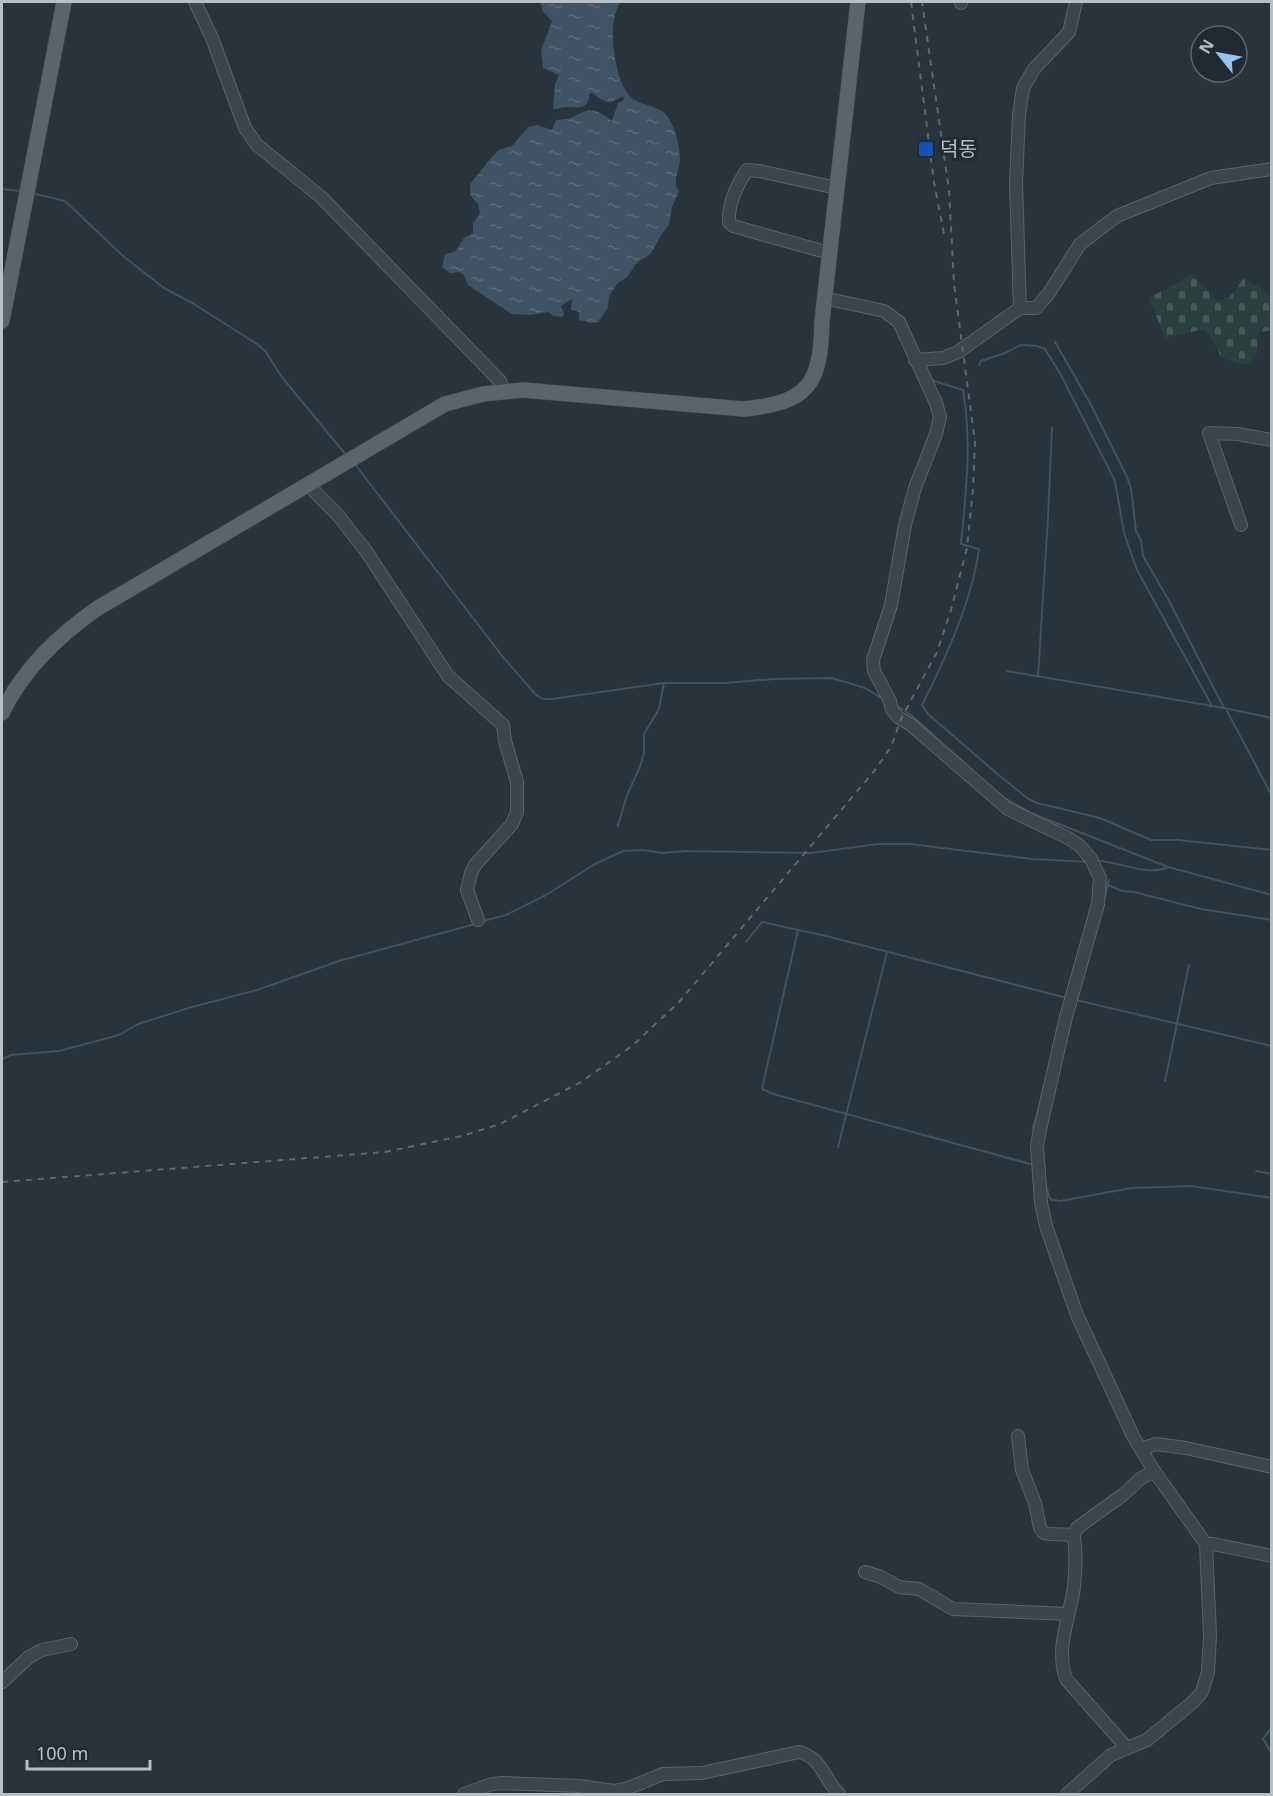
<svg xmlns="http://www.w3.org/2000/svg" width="1273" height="1796" font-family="'Noto Sans','Noto Sans KR',sans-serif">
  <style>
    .cemetery { fill: url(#cemetery-stones) }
    .water { fill: url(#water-ripples) }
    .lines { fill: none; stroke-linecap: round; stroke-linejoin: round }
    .stream { stroke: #3f5364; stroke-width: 2 }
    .minor-casing { stroke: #59636b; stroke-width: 14 }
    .major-casing { stroke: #444e56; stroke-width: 16 }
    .minor { stroke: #3b454d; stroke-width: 12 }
    .major { stroke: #59646d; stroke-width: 15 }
    .rail { stroke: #5d6974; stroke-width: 2; stroke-dasharray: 6 6; stroke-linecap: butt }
    .transit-dot { fill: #1a4fb4; stroke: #202a32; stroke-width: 2 }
    .labels { text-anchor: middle; stroke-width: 6; stroke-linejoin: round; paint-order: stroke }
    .poi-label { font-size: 20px; fill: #b7c0c8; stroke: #202a32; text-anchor: start }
  </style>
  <defs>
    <pattern id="cemetery-stones" width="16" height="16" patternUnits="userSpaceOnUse" patternTransform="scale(1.5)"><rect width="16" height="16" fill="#2a403f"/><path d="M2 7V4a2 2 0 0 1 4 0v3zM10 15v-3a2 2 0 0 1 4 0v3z" fill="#475a59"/></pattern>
    <pattern id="water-ripples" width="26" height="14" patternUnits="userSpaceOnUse" patternTransform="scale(1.5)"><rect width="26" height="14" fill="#3f5364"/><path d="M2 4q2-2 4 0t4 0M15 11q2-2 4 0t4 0" fill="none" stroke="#586a79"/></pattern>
  </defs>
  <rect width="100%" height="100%" fill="#27333d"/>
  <path class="cemetery" d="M 1192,273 L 1216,300 L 1229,298 L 1244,278 L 1262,289 L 1271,298 L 1271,330 L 1258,333 L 1257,355 L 1251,363 L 1239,364 L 1221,357 L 1212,339 L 1204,329 L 1165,338 L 1149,298 C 1164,289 1179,285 1192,273 Z"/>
  <path class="water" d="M 540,2 L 620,2 C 618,7 615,13 614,19 C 610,38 616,85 632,98 C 644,107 662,105 670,120 C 676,131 680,148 680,160 C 679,171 672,182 679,191 L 672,207 L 669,225 L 661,235 L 654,249 L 650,254 L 637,263 L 627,277 L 618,283 L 609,296 L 608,307 L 603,315 L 598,322 L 591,323 L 579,320 L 579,312 L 571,309 L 572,299 L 561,306 L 564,314 L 562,317 L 553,316 L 549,312 L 530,315 L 512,314 L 468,285 L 463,274 L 458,272 L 450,273 L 442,267 L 445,254 L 455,252 L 464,238 L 473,233 L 473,223 L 480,214 L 478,204 L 470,195 L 470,184 L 490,159 L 499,150 L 512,146 L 528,127 L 538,125 L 552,130 L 556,120 C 585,121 581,97 612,121 L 618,103 L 624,100 L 623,96 C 606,106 608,103 592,93 L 589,94 C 590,109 579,108 568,107 C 563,107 558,109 553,109 L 555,84 L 559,75 L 543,68 L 541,51 L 552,21 L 543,12 Z"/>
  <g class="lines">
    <g class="stream">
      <polyline points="2,189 20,191"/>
      <polyline points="32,193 65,201 123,256 164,288 194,304 257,344 266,352 281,376 346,455"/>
      <polyline points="1055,342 1090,403 1127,477 1131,488 1136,531 1141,541 1143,556 1168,599 1224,708 1272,718"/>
      <polyline points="979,365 981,361 1005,353 1021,345 1037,346 1045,349 1061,375 1115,481 1124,533 1137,570 1211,704 1210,707"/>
      <path d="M 930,378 L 934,381 L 963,390 C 972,441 966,493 961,544 L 979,549 C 973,600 945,660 922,705 L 928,714 L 1001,777 L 1027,798 L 1037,803 L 1100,818 L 1151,840 L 1178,840 L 1272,850"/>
      <polyline points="354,463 503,657 536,695 543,699 552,699 664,683 724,683 774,679 832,678 865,688 883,699"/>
      <polyline points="1007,671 1224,708"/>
      <polyline points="1038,677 1048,518 1052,427"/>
      <polyline points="896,705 911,715 969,767"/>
      <polyline points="1227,711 1272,796"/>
      <polyline points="1003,797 1031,813 1168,867"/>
      <polyline points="618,826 627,795 640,767 644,753 644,734 659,709 664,683"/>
      <path d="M 1097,861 C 1120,861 1146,877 1168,867 L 1272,895"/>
      <polyline points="1108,885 1122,891 1134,892 1201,909 1272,920"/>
      <polyline points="1103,904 1109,880"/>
      <polyline points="483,921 506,915 546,895 595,864 623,851 643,850 662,853 686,851 811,853 878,844 910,844 1032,859 1088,862"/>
      <polyline points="798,930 762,1089 773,1094 1034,1165"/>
      <polyline points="746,942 762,922 826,936 1067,998"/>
      <polyline points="1076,1000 1272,1046"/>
      <polyline points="2,1059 11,1055 59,1051 119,1035 138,1024 192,1007 257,990 339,961 475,924"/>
      <polyline points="1165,1081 1189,965"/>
      <polyline points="1034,1134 1033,1128 1039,1108"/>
      <polyline points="838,1147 887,952"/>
      <polyline points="1044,1160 1045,1175"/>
      <polyline points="1256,1171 1272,1174"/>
      <polyline points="1045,1181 1049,1197 1052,1200 1060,1201 1132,1188 1191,1186 1272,1198"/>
      <polyline points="1272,1727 1263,1739 1272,1754"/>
    </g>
    <g class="minor-casing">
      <g id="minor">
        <polyline points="195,2 212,38 245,128 257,145 321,197 500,381 503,390"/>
        <polyline points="961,3 961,2"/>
        <path d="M 829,253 L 733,226 L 729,222 C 728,205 737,185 747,170 L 759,171 L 837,188"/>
        <polyline points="824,298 884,311 899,322 936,403 940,417 936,434 915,488 905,525 891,605 873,660 874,671 890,701 892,710 898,717 911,725 1008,809 1068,838 1080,846 1091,859 1100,878 1098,904 1066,1017 1041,1125 1037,1145 1041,1203 1046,1226 1077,1315 1133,1436 1154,1471 1206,1544 1210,1636 1208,1672 1202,1692 1193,1702 1147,1740 1111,1755 1067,1794"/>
        <polyline points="1020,308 1016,183 1019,115 1023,88 1034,69 1069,32 1076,2"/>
        <polyline points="915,360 943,358 958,352 1020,308 1036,308 1049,293 1080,244 1117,216 1211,178 1272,169"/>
        <polyline points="307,484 337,514 366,551 448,676 503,725 505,741 517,782 517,812 512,824 475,865 471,873 467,890 478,920"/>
        <polyline points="1241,525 1209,433 1238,434 1272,440"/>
        <polyline points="1018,1436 1022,1470 1035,1503 1040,1528 1044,1533 1052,1534 1074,1535"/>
        <polyline points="1141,1449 1156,1444 1186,1448 1272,1467"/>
        <polyline points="1206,1544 1213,1544 1272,1556"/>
        <polyline points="865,1572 881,1577 899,1587 919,1589 953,1609 1068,1614"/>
        <polyline points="2,1682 29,1657 42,1650 71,1644"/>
        <path d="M 1127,1748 L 1066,1679 C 1055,1648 1070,1617 1074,1587 C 1076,1570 1076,1552 1074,1535 L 1077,1528 L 1124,1494 L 1140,1479 L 1154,1471"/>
        <path d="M 464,1794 L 492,1784 L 503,1783 L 579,1786 L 614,1791 L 626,1789 L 663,1774 L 702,1773 L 799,1752 C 821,1757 825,1780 839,1794"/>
      </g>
    </g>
    <g class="major-casing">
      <g id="major">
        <polyline points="2,321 64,2"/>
        <path d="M 2,713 C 23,669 59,635 98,608 L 445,404 L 483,394 L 523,390 L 743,409 C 808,403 821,385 822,321 L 858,2"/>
      </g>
    </g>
    <use href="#minor" class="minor"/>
    <use href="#major" class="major"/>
    <g class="rail">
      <polyline points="911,2 934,182 944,234"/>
      <polyline points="2,1182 385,1152 462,1136 500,1124 581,1082 632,1046 679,1002 875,770 891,747 901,719 937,652 951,610 967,548 973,489 975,442 954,284 949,190 922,2"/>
    </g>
  </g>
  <rect class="transit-dot" x="918" y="141" width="16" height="16" rx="3"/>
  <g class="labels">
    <g class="poi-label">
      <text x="940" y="156">덕동</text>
    </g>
  </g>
  <rect width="1273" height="1796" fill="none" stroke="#b7c0c8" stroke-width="6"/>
  <g transform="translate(1219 54) rotate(301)"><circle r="28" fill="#202a32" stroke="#5c666e" stroke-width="1.5"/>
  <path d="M0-4.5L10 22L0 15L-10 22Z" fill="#96c4ee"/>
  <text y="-9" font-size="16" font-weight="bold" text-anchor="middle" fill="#b7c0c8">N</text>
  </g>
  <path d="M27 1760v9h123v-9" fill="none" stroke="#b7c0c8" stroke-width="3"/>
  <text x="36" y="1760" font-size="18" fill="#b7c0c8" stroke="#202a32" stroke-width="4.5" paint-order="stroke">100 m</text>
</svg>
